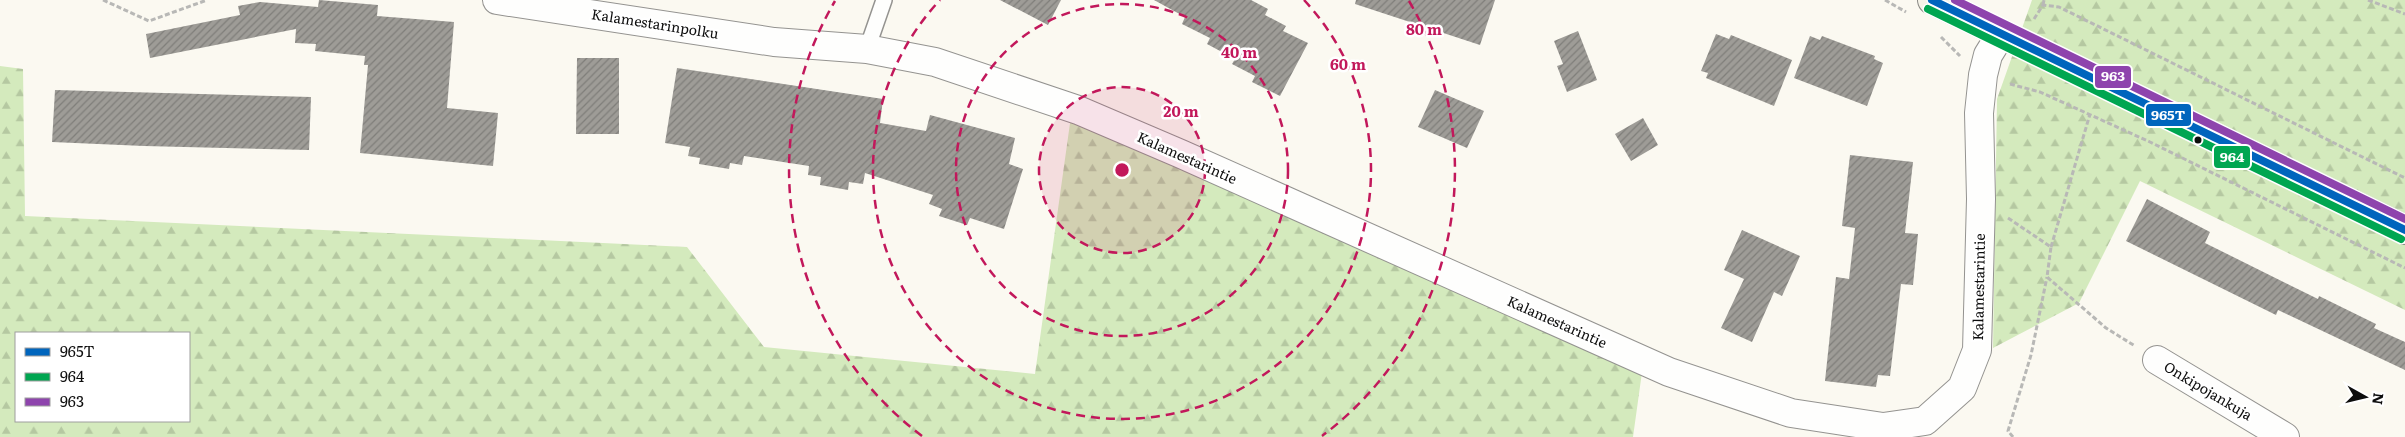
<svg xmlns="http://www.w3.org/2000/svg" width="2405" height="437" font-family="Literata,serif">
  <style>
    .forest { fill: url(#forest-firs); fill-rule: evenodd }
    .building { fill: url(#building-hatch) }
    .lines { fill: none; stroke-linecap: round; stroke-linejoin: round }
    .lane-casing { stroke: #949390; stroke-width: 18 }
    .street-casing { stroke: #949390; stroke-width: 30 }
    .secondary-casing { stroke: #8b8a86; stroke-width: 30 }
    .path { stroke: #b8b8b6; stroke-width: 3; stroke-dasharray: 5 2.5; stroke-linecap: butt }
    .lane { stroke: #fefefd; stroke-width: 15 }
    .street { stroke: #fefefd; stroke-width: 28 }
    .secondary { stroke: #f5f3e8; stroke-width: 28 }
    .bus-1-casing { stroke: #fff; stroke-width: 11 }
    .bus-2-casing { stroke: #fff; stroke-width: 11 }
    .bus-3-casing { stroke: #fff; stroke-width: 11 }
    .bus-1 { stroke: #0065bd; stroke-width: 8 }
    .bus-2 { stroke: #00a651; stroke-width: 8 }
    .bus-3 { stroke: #8e44ad; stroke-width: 8 }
    .ring { fill: none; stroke: #c2185b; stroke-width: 2.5; stroke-dasharray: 9 6 }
    .bus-dot { fill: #0d0d0d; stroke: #fff; stroke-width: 2 }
    .labels { text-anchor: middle; stroke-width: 5; stroke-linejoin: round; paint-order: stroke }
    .street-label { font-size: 14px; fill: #0d0d0d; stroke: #fff }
    .centre { fill: #c2185b; stroke: #fff; stroke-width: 2.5 }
    .ring-label { font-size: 15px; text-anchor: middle; font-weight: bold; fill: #c2185b; stroke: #fff; stroke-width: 5; stroke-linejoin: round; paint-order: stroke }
    .line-badge { stroke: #fff; stroke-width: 2 }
    .badge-label { font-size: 14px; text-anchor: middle; font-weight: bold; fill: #fff }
  </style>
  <defs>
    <pattern id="forest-firs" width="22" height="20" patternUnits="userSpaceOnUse" patternTransform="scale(1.25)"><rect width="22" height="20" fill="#d4eabd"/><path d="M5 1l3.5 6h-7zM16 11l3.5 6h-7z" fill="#b5c8a1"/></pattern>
    <pattern id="building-hatch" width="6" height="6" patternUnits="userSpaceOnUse" patternTransform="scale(1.25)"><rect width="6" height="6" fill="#9e9c97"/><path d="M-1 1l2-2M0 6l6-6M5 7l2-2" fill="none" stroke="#7f7e7a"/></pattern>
  </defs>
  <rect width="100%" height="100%" fill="#fbf9f1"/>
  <g class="forest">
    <polygon points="2032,0 2405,0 2405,310 2140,181 2079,303 1993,348 1997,99"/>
    <path d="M 0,66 L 23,69 L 25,216 L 687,247 L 764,347 L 1035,374 L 1071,116 L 1529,325 L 1643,365 L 1633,437 L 0,437 ZM 16,333 L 189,333 L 189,421 L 16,421 Z"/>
  </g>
  <g class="building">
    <polygon points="319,0 378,5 377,16 454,22 447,108 498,113 493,166 360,153 368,65 364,65 365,56 315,51 316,44 295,43 296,29 150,58 146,34 240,15 238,6 260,2 318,7"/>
    <polygon points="1000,0 1061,0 1048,25"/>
    <polygon points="1154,0 1251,0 1268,9 1265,15 1286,26 1283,31 1308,43 1280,96 1252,82 1255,76 1232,64 1235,59 1207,44 1210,38 1182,24 1185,17"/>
    <polygon points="1356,0 1495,0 1480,45 1355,4"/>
    <polygon points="1578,31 1597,80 1567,92 1557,66 1563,64 1554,41"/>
    <polygon points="1716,34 1729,39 1731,35 1792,60 1774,106 1706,78 1708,73 1701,71"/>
    <polygon points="1810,36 1820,40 1822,36 1875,56 1874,59 1883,63 1867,106 1794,78"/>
    <polygon points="577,58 619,58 619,134 576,134"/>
    <polygon points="677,68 883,99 880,123 926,131 930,115 1015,138 1009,164 1023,169 1004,229 970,218 967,225 939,216 942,209 929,204 933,195 865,173 863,184 849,182 848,190 820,185 821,177 808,175 809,166 744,156 742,165 730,163 729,169 699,164 700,158 688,156 690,147 665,143"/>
    <polygon points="55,90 311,97 309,150 144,146 52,142"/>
    <polygon points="1435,90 1484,111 1467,148 1418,127"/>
    <polygon points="1643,118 1658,145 1631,161 1615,134"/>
    <polygon points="1850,155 1913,162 1905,233 1918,234 1913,285 1901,284 1890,376 1878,375 1876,387 1825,381 1836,277 1849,279 1855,228 1842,226"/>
    <polygon points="2147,199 2210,232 2205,243 2318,299 2319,296 2376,324 2374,328 2405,342 2405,370 2278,310 2276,315 2126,241"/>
    <polygon points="1742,230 1800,256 1782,296 1774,292 1752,342 1721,328 1744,279 1724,270"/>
  </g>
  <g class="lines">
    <g class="lane-casing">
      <polyline id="lane" points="867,49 884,0"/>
    </g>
    <g class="street-casing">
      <g id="street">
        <polyline points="497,0 774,42 867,49 935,62 1078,110 1181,154 1669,372 1791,413 1883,427 1925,421 1962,388 1977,350 1981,199 1979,113 1983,75 1988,55 2001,34"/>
        <polyline points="2157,360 2285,437"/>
      </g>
    </g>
    <g class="secondary-casing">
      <polyline id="secondary" points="1932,0 2405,230"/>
    </g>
    <g class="path">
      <polyline points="103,0 149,21 207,0"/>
      <polyline points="1885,0 1906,12"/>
      <polyline points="2368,0 2405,14"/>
      <polyline points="2043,5 2044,0"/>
      <polyline points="2034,19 2043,5 2059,7 2405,178"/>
      <polyline points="1941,37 1960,56"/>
      <polyline points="2010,84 2040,92 2150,142 2405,268"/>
      <polyline points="2008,218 2051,247 2047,277 2106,328 2135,346"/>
      <polyline points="2051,247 2090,114"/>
      <polyline points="2013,437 2008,431 2031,355 2047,277"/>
    </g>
    <use href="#lane" class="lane"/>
    <use href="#street" class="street"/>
    <use href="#secondary" class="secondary"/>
    <g class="bus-1-casing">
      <polyline id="bus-1" points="1932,0 2405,230"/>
    </g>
    <g class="bus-2-casing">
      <polyline id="bus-2" points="1928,9 2401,239"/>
    </g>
    <g class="bus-3-casing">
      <polyline id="bus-3" points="1955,0 2405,219"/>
    </g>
    <use href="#bus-1" class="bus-1"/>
    <use href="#bus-2" class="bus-2"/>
    <use href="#bus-3" class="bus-3"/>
  </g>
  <circle cx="1122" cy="170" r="83" fill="#c2185b" fill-opacity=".12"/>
  <g class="ring">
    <circle cx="1122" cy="170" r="83"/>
    <circle cx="1122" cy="170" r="166"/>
    <path d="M1304 0A249 249 0 1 1 940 0"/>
    <path d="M922 436A333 333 0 0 1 835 1M1409 1A333 333 0 0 1 1322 436"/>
  </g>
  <circle class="bus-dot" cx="2198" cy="140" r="4.5"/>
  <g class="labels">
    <g class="street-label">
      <text transform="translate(655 24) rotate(9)" y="5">Kalamestarinpolku</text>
      <text transform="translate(1187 158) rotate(24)" y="5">Kalamestarintie</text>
      <text transform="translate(1979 287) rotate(-89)" y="5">Kalamestarintie</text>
      <text transform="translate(1557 322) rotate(24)" y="5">Kalamestarintie</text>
      <text transform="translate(2208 391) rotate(31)" y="5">Onkipojankuja</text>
    </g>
  </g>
  <circle cx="1122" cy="170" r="8" class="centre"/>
  <g class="ring-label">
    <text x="1424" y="35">80 m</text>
    <text x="1239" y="58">40 m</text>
    <text x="1348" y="70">60 m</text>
    <text x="1181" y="117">20 m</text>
  </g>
  <g class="line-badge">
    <rect x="2094" y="65" width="38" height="24" rx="5" fill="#8e44ad"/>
    <rect x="2145" y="103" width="47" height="24" rx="5" fill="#0065bd"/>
    <rect x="2213" y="145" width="38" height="24" rx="5" fill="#00a651"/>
  </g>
  <g class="badge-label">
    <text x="2113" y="81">963</text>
    <text x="2168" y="120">965T</text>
    <text x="2232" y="162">964</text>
  </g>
  <rect x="15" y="332" width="175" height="90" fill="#ffffff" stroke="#9e9e9e"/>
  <rect x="25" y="348" width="25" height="8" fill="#0065bd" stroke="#9e9e9e"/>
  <text x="60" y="357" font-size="15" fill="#0d0d0d">965T</text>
  <rect x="25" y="373" width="25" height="8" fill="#00a651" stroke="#9e9e9e"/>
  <text x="60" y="382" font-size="15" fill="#0d0d0d">964</text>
  <rect x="25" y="398" width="25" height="8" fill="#8e44ad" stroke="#9e9e9e"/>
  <text x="60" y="407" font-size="15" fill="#0d0d0d">963</text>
  <g transform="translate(2365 397) rotate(98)" stroke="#ffffff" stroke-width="4" paint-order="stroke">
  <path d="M0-4L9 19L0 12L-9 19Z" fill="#0d0d0d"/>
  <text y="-8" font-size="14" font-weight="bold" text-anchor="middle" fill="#0d0d0d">N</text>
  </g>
</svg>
